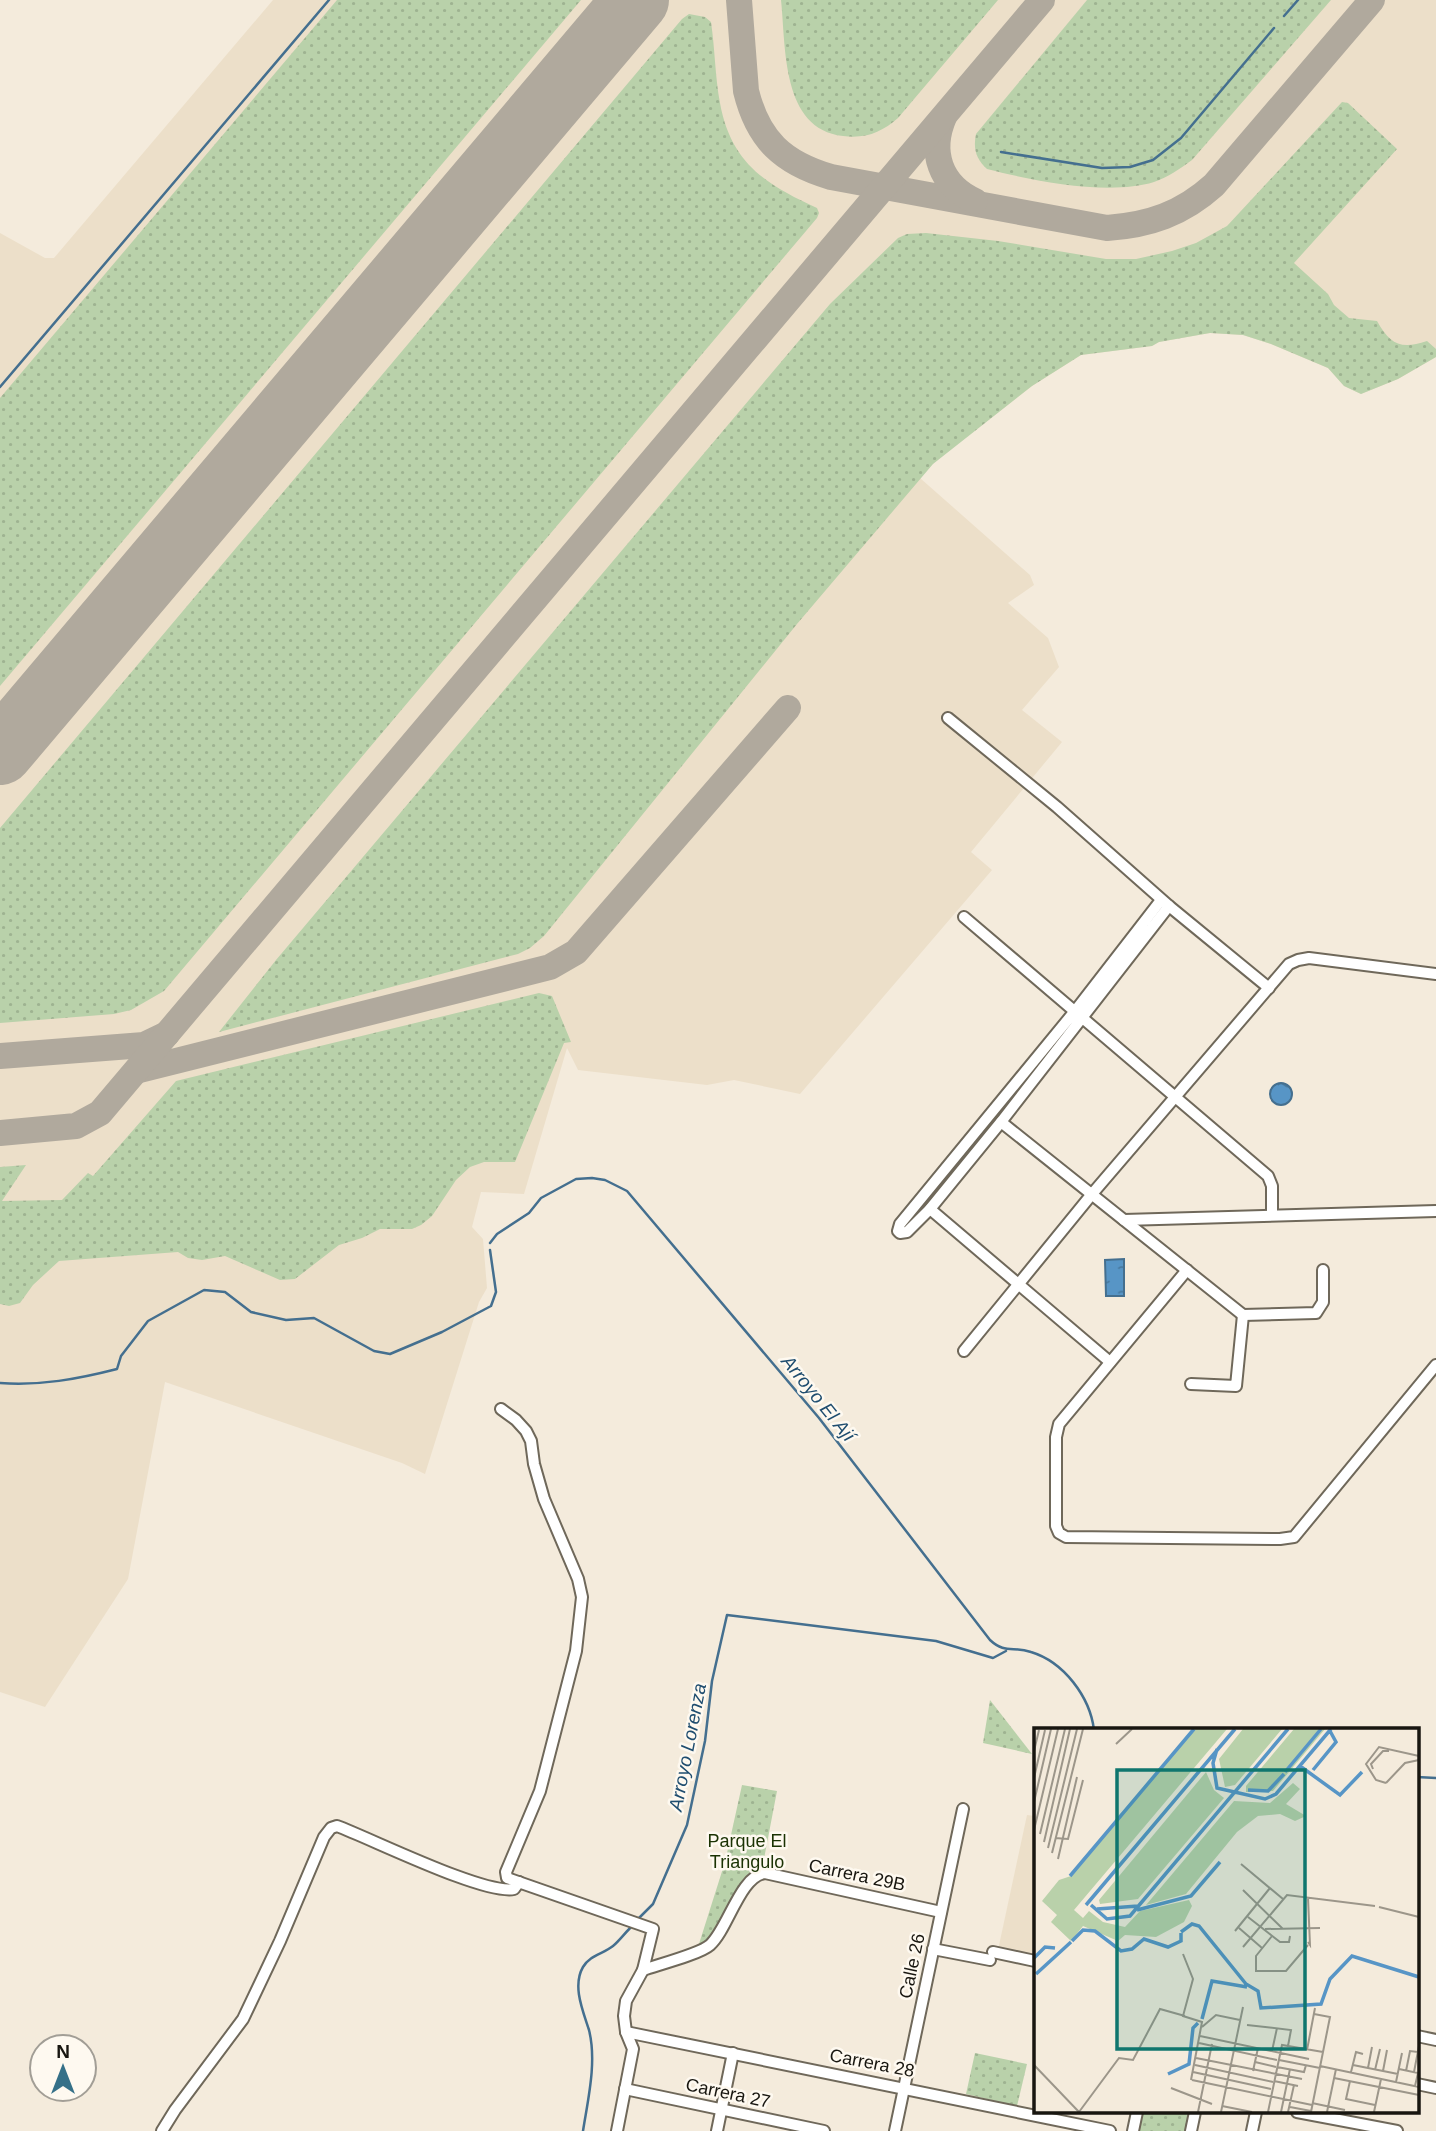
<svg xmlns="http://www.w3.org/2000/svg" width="1436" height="2131" font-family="Arial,sans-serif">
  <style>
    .built { fill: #ecdfc9 }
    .grass { fill: url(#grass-dots) }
    .water { fill: url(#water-ripples); stroke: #446f8f; stroke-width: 2 }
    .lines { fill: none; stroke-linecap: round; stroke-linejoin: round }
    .stream { stroke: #446f8f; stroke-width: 2.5 }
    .taxiway { stroke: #b0a99d; stroke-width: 26 }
    .runway { stroke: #b0a99d; stroke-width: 66 }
    .street-casing { stroke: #6f685a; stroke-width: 14 }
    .street { stroke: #fff; stroke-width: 10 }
    .labels { text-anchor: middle; stroke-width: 5; stroke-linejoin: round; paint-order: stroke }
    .park-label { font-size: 18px; fill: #1a3203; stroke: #fef9f0 }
    .street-label { font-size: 18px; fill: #181610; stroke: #fef9f0 }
    .water-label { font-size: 19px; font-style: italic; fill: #1f4d6f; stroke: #fef9f0 }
    .inset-river { fill: none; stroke: #5795c6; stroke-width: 3.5 }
    .inset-road { fill: none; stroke: #9c968a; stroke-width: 2 }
    .view { fill: #0f766e; fill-opacity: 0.15; stroke: #0f766e; stroke-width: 3.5 }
    .inset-edge { fill: none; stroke: #181610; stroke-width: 3.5 }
  </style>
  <defs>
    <pattern id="grass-dots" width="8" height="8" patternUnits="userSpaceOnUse" patternTransform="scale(1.75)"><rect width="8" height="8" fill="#b9d1aa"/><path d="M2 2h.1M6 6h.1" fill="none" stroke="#9eb391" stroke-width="1.8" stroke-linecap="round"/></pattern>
    <pattern id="water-ripples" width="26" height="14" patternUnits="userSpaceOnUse" patternTransform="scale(1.75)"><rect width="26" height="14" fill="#5795c6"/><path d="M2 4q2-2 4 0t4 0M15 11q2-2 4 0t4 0" fill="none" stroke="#47799f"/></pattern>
  </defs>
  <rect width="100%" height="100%" fill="#f4ebdc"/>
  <g class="built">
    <polygon points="273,0 1436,0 1436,357 1398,379 1361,394 1344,386 1328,368 1271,344 1243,335 1210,333 1159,342 1152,346 1081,355 1032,386 933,463 920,478 1030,575 1034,585 1008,603 1048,638 1059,667 1022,710 1062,742 971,852 992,870 800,1094 734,1080 707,1085 578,1070 567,1048 524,1194 481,1192 472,1227 483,1239 487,1288 479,1302 425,1474 402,1463 165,1382 128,1579 45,1707 0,1692 0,233 45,258 54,258"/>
    <polygon points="1027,1815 1035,1816 1035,1958 998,1950"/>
  </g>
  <g class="grass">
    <polygon points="337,0 581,0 0,686 0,398"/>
    <path d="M 781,0 L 998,0 L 898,118 C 882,132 866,139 843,136 C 781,129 786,47 781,0 Z"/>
    <path d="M 1087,0 L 1331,0 L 1192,160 C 1180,169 1168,177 1154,182 C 1109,196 1033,181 987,169 C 976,159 973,149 976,134 Z"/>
    <path d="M 689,14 L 705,17 L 711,22 C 715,49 715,76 720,103 C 731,163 765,184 817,208 L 819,213 L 817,218 L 164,991 L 131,1010 L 114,1014 L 0,1023 L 0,828 L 682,19 Z"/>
    <path d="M 1342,102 L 1348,103 L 1397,149 L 1294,263 L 1328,294 L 1334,305 L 1349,318 L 1377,321 C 1390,344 1400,350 1427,341 L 1436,349 L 1436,357 L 1398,379 L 1361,394 L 1344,386 L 1328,368 L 1271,344 L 1243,335 L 1210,333 L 1159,342 L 1152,346 L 1081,355 L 1032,386 L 933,464 L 797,624 L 544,936 L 530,948 L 518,954 L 219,1032 L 276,960 L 830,304 L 898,238 L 907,234 L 926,233 L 998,241 L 1106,259 L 1136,259 L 1172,251 L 1196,243 L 1227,226 Z"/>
    <polygon points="539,993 552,996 571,1042 564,1043 515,1162 484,1162 470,1167 456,1180 432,1216 421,1225 412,1229 380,1229 362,1238 339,1245 295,1279 280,1280 225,1256 202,1260 188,1258 178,1252 59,1261 33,1285 20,1303 9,1306 0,1304 0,1167 26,1165 2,1201 62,1200 88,1173 93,1176 176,1081"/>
    <polygon points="990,1700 1032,1754 983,1743"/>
    <polygon points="742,1785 777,1791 763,1864 751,1871 712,1935 707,1942 698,1947 725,1862"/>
    <polygon points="975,2053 1027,2064 1017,2106 966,2094"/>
    <polygon points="1139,2112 1174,2112 1191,2115 1187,2131 1135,2131"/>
  </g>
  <g class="water">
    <circle cx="1281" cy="1094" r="11"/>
    <polygon points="1124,1259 1124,1296 1106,1296 1105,1260"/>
  </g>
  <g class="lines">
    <g class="stream">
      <polyline points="1284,16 1298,0"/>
      <polyline points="1001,152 1102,168 1130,167 1153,160 1181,138 1274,28"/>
      <polyline points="0,387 329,0"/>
      <path d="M 490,1243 L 497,1234 L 529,1213 L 541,1198 L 576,1179 L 592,1178 L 605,1180 L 627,1191 L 819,1418 L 990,1640 C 1005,1654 1013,1646 1031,1652 C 1064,1662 1090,1697 1094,1730"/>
      <path d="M 0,1383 C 40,1386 78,1379 117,1369 L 121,1356 L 148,1321 L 204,1290 L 225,1292 L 251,1312 L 286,1320 L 314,1318 L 374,1351 L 390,1354 L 442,1332 L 491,1306 L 496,1292 L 490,1250"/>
      <polyline points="1417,1777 1436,1778"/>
      <polyline points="638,1919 653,1904 687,1825 705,1741 712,1681 727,1615 936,1641 993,1658 1006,1651"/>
      <path d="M 583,2131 C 588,2099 597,2062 589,2030 C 583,2011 572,1986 583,1967 C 590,1955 603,1954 613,1946 C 619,1941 625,1933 631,1927"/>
    </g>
    <g class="taxiway">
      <path d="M 739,0 L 746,91 C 758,140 783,163 831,177 L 1107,228 C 1149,225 1182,214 1214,185 L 1372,0"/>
      <path d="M 944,117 C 929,152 940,185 975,201"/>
      <polyline points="0,1056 144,1045 167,1034"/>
      <polyline points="136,1071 550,967 576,952 788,708"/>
      <polyline points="0,1133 76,1126 100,1113 1042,0"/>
    </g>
    <polyline class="runway" points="0,752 636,0"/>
    <g class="street-casing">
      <g id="street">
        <polyline points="948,718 1057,807 1169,906 1269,988"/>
        <polyline points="1161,900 1075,1011 900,1224 898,1231 900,1233 907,1232 930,1209 1001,1122 1169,906"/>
        <polyline points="964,917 1268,1176 1272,1186 1272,1214"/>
        <polyline points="1001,1122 1243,1315 1316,1313 1323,1302 1323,1270"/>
        <polyline points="930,1209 1110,1362"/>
        <polyline points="1124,1220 1436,1211"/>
        <polyline points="1187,1270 1059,1424 1056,1437 1056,1526 1059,1533 1066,1537 1280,1539 1294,1537 1436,1365"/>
        <polyline points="964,1351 1092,1194 1289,964 1298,960 1309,958 1436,974"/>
        <polyline points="1191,1384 1236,1386 1243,1315"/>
        <polyline points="501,1409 516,1420 526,1431 531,1441 534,1464 544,1499 578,1579 582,1597 576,1651 540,1791 506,1872 507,1878 653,1929 643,1970 626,2001 624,2016 626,2032 633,2049 617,2131"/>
        <polyline points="933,1949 990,1960"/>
        <polyline points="993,1952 1035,1961"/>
        <path d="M 643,1970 C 657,1965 700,1954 710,1945 C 728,1929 740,1876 765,1873 L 941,1912"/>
        <polyline points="626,2032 1110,2131"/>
        <polyline points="1417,2036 1436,2040"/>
        <polyline points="1417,2084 1436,2088"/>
        <polyline points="625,2089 824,2131"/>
        <polyline points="1297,2112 1397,2131"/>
        <path d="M 162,2131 L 175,2110 L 243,2019 L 280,1941 L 324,1837 L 331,1828 L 337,1826 C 372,1839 484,1895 514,1889 L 519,1882"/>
        <polyline points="717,2131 733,2053"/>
        <polyline points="895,2131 963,1809"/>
        <polyline points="1133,2131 1137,2112"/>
        <polyline points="1191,2131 1195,2112"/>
        <polyline points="1252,2131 1256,2112"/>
      </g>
    </g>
    <use href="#street" class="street"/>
  </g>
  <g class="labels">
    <g class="park-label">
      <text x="747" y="1847">Parque El<tspan x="747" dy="21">Triangulo</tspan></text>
    </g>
    <g class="street-label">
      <text transform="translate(857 1875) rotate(12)" y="6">Carrera 29B</text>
      <text transform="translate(912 1966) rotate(-78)" y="6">Calle 26</text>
      <text transform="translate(872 2063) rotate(11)" y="6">Carrera 28</text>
      <text transform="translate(728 2093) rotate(12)" y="6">Carrera 27</text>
    </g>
    <g class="water-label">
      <text transform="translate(819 1398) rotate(51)" y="7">Arroyo El Ají</text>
      <text transform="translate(687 1747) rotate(-79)" y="7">Arroyo Lorenza</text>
    </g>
  </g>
  <g transform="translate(1034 1728)">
    <rect width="385" height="385" fill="#f4ebdc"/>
    <path d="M 161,1 L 193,1 L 40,182 L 49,190 L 55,183 L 69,194 L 91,199 L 106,183 L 155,172 L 158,178 L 150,194 L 122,209 L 91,207 L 84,213 L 49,198 L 37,213 L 17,194 L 23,187 L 8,173 L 25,152 L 37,148 ZM 209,1 L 248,1 L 201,57 L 191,59 L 185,31 ZM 260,1 L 291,1 L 239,63 L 212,64 L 212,58 ZM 172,44 L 180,62 L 190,70 L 104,171 L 66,176 L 65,172 ZM 259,55 L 266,61 L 252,76 L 272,88 L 261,93 L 246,86 L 224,88 L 203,104 L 152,166 L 112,177 L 200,73 L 236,75 Z" fill="#b9d1aa"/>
    <path class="inset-river" d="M 183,21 L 179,35 L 183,60 L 231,71 L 242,66 L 297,1M 266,38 L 306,67 L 328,44M 279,42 L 302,14 L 296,3M 251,44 L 287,1M 214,62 L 234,63 L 250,46M 36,148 L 160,1M 52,177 L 201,1M 57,177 L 73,191 L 96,188 L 254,1M 63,181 L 104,178M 103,182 L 157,168 L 186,134M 147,204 L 158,196 L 165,198 L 212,256 L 224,263 L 227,280 L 287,276 L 296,251 L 318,228 L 385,249M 38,213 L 49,202 L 61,203 L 87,223 L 98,221 L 110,211 L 134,219 L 147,213 L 147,205M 0,230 L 11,219 L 21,220M 2,246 L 37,214M 168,291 L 178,253 L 213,259M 134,346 L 155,336 L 159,300 L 164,295"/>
    <path class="inset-road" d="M 82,16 L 98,1M 0,23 L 5,2M 339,41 L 337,36 L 349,23 L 355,23M 0,50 L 11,2M 352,55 L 342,52 L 332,36 L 345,19 L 385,28M 352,55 L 371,35 L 385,32M 0,74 L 17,1M 0,102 L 24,1M 6,106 L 31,1M 21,110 L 34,111 L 49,52M 10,114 L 36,1M 14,120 L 43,1M 18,125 L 49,1M 24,131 L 43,49M 207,136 L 249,171M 209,162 L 249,201M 274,170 L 276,217 L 274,214M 345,179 L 385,189M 214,189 L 246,214 L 255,214 L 256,208M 205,200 L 228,220M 231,201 L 286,200M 201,203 L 236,160M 238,208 L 222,228 L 222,243 L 252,243 L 274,217M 209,219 L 253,167 L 341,178M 149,226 L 159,251 L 149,288 L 168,294 L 157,352M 213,297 L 257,302 L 254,318M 168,299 L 182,287 L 206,292M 166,308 L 275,331M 165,315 L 243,332M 273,322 L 281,280M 238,323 L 243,300M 162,330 L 268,351M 245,332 L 286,340M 221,334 L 242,339M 0,337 L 45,384M 161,337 L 239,354M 319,337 L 364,346M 286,338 L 385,359M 243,339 L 270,344 L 272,337M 334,340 L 338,319M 365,341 L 384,345 L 381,358M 341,342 L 346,321M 219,343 L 224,320M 349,343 L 353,322M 372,343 L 376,323 L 384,324M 159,344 L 237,361M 317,344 L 322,324 L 329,326M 380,344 L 385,318M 300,350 L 385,367M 158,352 L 278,377M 240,353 L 264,358M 316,353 L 312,371 L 341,377M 362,354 L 368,325M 137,360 L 178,376M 278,375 L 311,382M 188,378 L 218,384M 256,379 L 277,383M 45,384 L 85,330 L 99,332 L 126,281 L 151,288M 164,384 L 178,316M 187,384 L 209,279M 234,384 L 248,317 L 289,324M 247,384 L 256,341M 254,384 L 260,357M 277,384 L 296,289 L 280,286M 293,384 L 302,341M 340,384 L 347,351"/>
    <path class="view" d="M 83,42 L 271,42 L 271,321 L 83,321 Z"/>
    <rect width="385" height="385" class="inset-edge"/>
  </g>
  <g transform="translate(63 2068)"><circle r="33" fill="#fef9f0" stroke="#a29e96" stroke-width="2"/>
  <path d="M0-5L12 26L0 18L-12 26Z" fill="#357088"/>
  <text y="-10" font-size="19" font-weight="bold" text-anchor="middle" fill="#181610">N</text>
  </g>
</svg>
